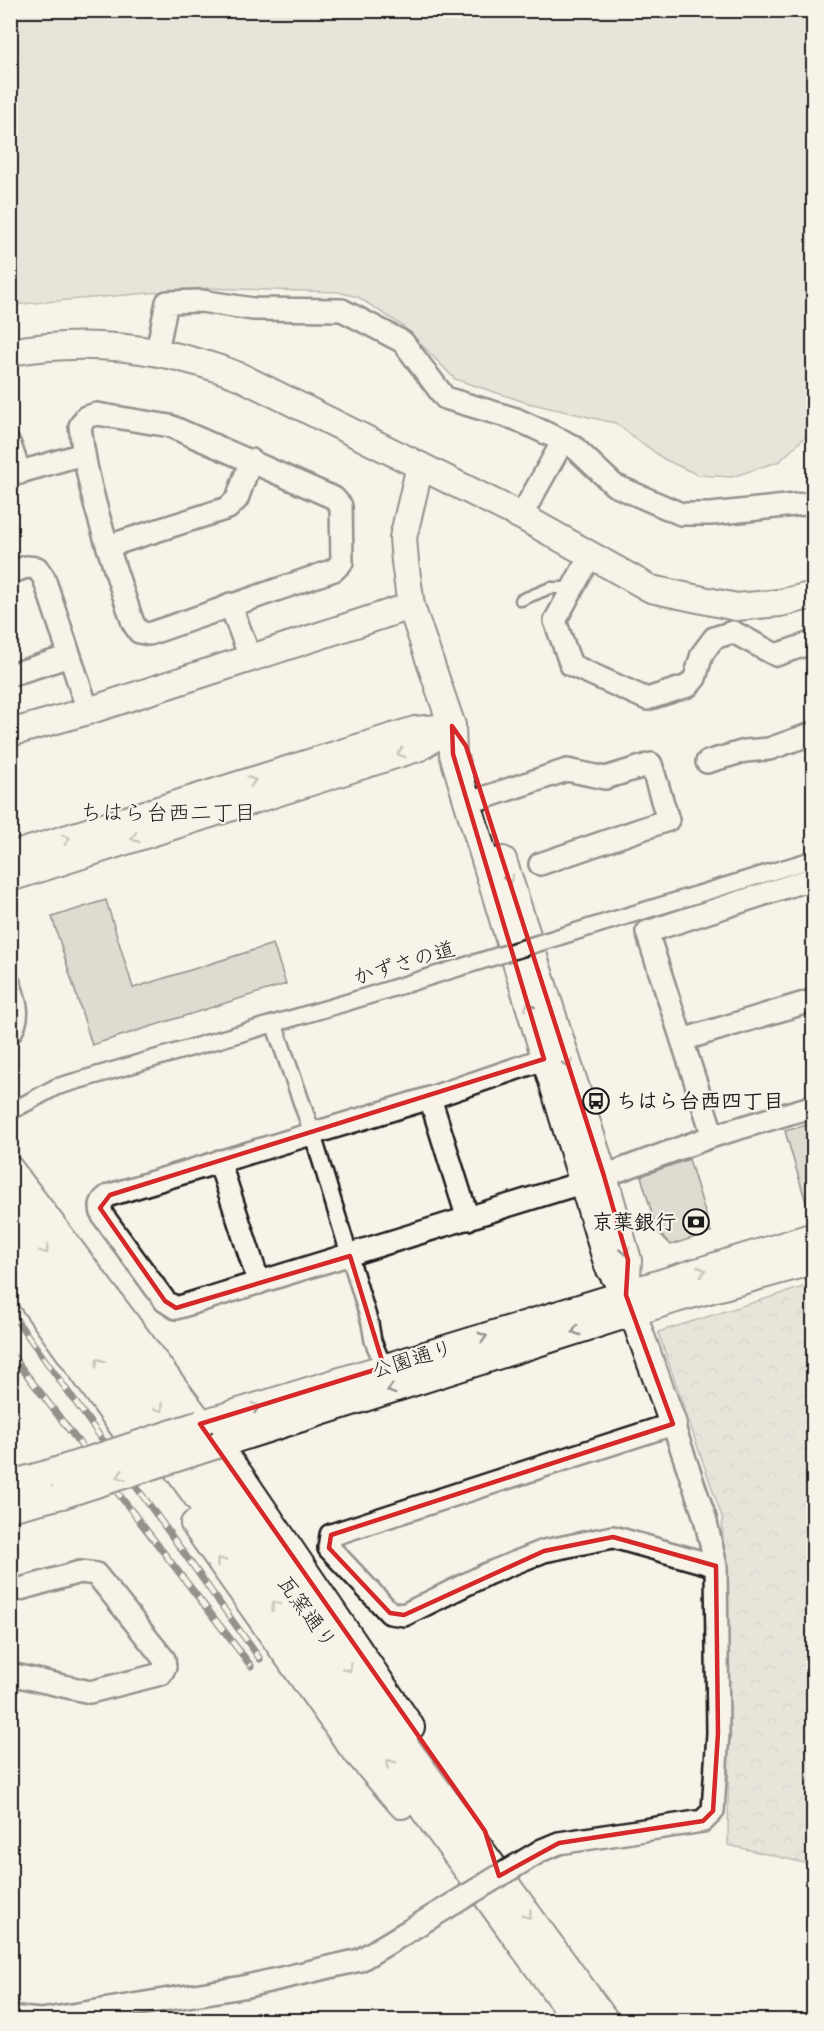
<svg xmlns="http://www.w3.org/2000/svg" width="824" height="2031" font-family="Mali,'Klee One',sans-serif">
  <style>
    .park { fill: url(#park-crowns); stroke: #7a7874; stroke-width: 1.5 }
    .garden { fill: #d7d3cb; stroke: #7a7874; stroke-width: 1.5 }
    .building { fill: #c0beb5; stroke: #1c1c1c; stroke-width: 1.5 }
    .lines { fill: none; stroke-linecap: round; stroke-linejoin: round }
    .service-casing { stroke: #1c1c1c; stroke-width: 15 }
    .pedestrian-casing { stroke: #1c1c1c; stroke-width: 20 }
    .minor-casing { stroke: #1c1c1c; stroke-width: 26 }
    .tertiary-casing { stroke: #1c1c1c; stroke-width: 30 }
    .service { stroke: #f7f3e8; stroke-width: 10 }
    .pedestrian { stroke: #f7f3e8; stroke-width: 15 }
    .minor { stroke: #f7f3e8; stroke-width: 21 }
    .tertiary { stroke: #f7f3e8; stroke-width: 26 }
    .rail-casing { stroke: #1c1c1c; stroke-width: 7 }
    .rail { stroke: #f7f3e8; stroke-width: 4.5; stroke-dasharray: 14; stroke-linecap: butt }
    .pedestrian-bridge-casing { stroke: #1c1c1c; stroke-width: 20; stroke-linecap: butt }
    .minor-bridge-casing { stroke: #1c1c1c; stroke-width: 26; stroke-linecap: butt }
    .tertiary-bridge-casing { stroke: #1c1c1c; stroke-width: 30; stroke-linecap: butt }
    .pedestrian-bridge { stroke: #f7f3e8; stroke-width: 15 }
    .minor-bridge { stroke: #f7f3e8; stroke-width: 21 }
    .tertiary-bridge { stroke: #f7f3e8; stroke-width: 26 }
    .oneway { stroke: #94928c }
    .marked { fill: none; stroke: #d62828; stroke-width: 4.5; stroke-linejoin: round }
    .labels { text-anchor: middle; stroke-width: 4.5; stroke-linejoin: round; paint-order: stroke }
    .street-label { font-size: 21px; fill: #1c1c1c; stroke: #f7f3e8 }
    .poi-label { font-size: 21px; font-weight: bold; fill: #1c1c1c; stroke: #f7f3e8; text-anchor: start }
    .neighbourhood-label { font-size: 22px; fill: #1c1c1c; stroke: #f7f3e8 }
  </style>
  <defs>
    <pattern id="park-crowns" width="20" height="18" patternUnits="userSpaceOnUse" patternTransform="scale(1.5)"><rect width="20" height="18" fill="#d7d3cb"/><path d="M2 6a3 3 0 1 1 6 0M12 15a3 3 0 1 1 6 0" fill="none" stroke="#b8b5ae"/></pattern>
  </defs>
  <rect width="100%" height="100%" fill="#f7f3e8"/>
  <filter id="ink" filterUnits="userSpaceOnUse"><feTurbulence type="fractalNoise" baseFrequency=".0167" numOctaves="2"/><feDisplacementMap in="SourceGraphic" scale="12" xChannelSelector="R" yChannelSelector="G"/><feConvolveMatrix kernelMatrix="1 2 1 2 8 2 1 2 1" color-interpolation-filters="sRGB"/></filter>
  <g filter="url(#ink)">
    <polygon class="park" points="813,1284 813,1865 728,1845 729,1683 722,1517 658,1332"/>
    <polygon class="garden" points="11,11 813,11 813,429 780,461 732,477 698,475 664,459 615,423 528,403 455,379 403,326 358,297 338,292 206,288 11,305"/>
    <g class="building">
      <polygon points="106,900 133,988 273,944 286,984 92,1045 52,917"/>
      <polygon points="813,1123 813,1215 810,1216 785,1131"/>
      <polygon points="689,1159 711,1232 671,1245 657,1231 641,1176"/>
    </g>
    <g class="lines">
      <g class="service-casing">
        <g id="service">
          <polyline points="521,600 550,588 574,588"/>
          <polyline points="811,2020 814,2015"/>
        </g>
      </g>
      <g class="pedestrian-casing">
        <g id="pedestrian">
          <polyline points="610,921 814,859"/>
          <polyline points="274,1024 312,1132 370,1323 373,1341 384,1367"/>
          <polyline points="10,1112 56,1087 345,1003"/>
        </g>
      </g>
      <g class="minor-casing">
        <g id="minor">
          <polyline points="157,351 167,302 201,301 253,309 342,310 403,342 445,398 516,419 563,441 574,447 614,485 681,514 711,514 814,503"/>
          <path d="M 97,414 L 170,426 L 334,498 L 341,506 L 342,562 L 334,570 L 149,634 L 139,632 L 133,623 C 112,559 87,493 80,426 L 86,417 Z"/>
          <polyline points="10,445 20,473"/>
          <polyline points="10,475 83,454"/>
          <polyline points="521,516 563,441"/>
          <polyline points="108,546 228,508 237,499 251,460"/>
          <polyline points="590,556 555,621 571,665 647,699 688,686 695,678 702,654 714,638 733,632 776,655 814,642"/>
          <polyline points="10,573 26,567 37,568 44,578 88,711"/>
          <polyline points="230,604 250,657"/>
          <polyline points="10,675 70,656"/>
          <polyline points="707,762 745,751 769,749 814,733"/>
          <polyline points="483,798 567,770 605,778 651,764 668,820 540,864"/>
          <path d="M 10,985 C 16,1003 21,1017 10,1033"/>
          <polyline points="682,1040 814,1000"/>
          <path d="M 544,1059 L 430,1098 L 110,1195 C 101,1200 99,1206 103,1216 L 165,1301 L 176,1308 L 604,1176 L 713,1136 L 814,1106"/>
          <polyline points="430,1098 468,1219"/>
          <polyline points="713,1136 647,932 814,878"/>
          <polyline points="219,1161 259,1283"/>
          <polyline points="10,1592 80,1572 96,1574 164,1659 165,1667 161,1674 90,1692 10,1674"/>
          <polyline points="542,1850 559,1843 703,1821 713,1811 718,1733 716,1566 705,1518 673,1424 331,1535 329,1548 390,1613 404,1615 487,1574 544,1551 613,1537 716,1566"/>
          <polyline points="10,2017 41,2020 243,1987 360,1960 405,1933"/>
        </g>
      </g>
      <g class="tertiary-casing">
        <g id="tertiary">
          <path d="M 10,352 C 89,338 164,347 239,376 L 521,516 L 651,589 L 736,607 L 780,603 L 814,595"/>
          <polyline points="420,466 403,538 405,562 411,606 452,726 453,754 608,1266 626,1295 673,1424"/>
          <polyline points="10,733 88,711 411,606"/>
          <polyline points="10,856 415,730 449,727"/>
          <polyline points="503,860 604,1176 628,1260 626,1295"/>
          <polyline points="10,878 420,747 452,726"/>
          <polyline points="10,1169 240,1475 411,1727"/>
          <polyline points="10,1203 605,2020"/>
          <polyline points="10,1239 576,2020"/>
          <polyline points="10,1270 135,1444"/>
          <polyline points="200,1424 814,1236"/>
          <polyline points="217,1445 676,1299 814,1261"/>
          <polyline points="10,1484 47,1474"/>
          <polyline points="10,1508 62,1495"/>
          <polyline points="194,1524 351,1746 402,1805"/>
        </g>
      </g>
      <use href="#service" class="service"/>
      <use href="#pedestrian" class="pedestrian"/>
      <use href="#minor" class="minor"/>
      <use href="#tertiary" class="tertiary"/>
      <g class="rail-casing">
        <g id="rail">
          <polyline points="10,1311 260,1659"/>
          <polyline points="10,1353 251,1666"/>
        </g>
      </g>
      <use href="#rail" class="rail"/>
      <g class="pedestrian-bridge-casing">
        <polyline id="pedestrian-bridge" points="345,1003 610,921"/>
      </g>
      <g class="minor-bridge-casing">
        <polyline id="minor-bridge" points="405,1933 542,1850"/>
      </g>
      <g class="tertiary-bridge-casing">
        <g id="tertiary-bridge">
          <polyline points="47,1474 200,1424"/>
          <polyline points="62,1495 217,1445"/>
        </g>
      </g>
      <use href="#pedestrian-bridge" class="pedestrian-bridge"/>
      <use href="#minor-bridge" class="minor-bridge"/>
      <use href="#tertiary-bridge" class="tertiary-bridge"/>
    </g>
    <defs><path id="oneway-chevron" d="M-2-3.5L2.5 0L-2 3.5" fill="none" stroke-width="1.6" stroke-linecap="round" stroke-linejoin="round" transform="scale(1.5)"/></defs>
    <g class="oneway">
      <use href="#oneway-chevron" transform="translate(401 753) rotate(162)"/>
      <use href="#oneway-chevron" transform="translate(252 781) rotate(-17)"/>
      <use href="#oneway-chevron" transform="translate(135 838) rotate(162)"/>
      <use href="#oneway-chevron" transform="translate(66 839) rotate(-17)"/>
      <use href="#oneway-chevron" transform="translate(509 879) rotate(72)"/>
      <use href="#oneway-chevron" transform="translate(529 1006) rotate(-107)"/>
      <use href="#oneway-chevron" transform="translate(568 1064) rotate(72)"/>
      <use href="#oneway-chevron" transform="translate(45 1250) rotate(54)"/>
      <use href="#oneway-chevron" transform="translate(625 1251) rotate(75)"/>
      <use href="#oneway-chevron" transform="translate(702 1271) rotate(-17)"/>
      <use href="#oneway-chevron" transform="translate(576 1331) rotate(162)"/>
      <use href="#oneway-chevron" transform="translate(483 1337) rotate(-16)"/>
      <use href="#oneway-chevron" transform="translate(99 1362) rotate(-125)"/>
      <use href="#oneway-chevron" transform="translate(391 1390) rotate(162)"/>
      <use href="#oneway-chevron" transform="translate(256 1407) rotate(-17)"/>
      <use href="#oneway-chevron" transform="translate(160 1408) rotate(54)"/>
      <use href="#oneway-chevron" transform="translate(121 1476) rotate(162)"/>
      <use href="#oneway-chevron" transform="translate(220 1561) rotate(-125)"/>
      <use href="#oneway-chevron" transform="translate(275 1605) rotate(-126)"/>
      <use href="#oneway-chevron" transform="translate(348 1668) rotate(54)"/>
      <use href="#oneway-chevron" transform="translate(390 1763) rotate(-126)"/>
      <use href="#oneway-chevron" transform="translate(528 1915) rotate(54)"/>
    </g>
  </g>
  <path d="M0 0H824V2031H0ZM 452,726 L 466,746 L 604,1176 L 628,1260 L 626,1295 L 673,1424 L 331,1535 L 329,1548 L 390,1613 L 404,1615 L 544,1551 L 613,1537 L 716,1566 L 718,1733 L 713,1811 L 703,1821 L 559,1843 L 499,1876 L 485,1831 L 200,1424 L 384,1367 L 350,1256 L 176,1308 L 165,1301 L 100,1208 L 110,1195 L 544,1059 L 453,754 Z" fill="#f7f3e8" fill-opacity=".55" fill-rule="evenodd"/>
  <path class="marked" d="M 452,726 L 466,746 L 604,1176 L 628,1260 L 626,1295 L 673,1424 L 331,1535 L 329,1548 L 390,1613 L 404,1615 L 544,1551 L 613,1537 L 716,1566 L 718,1733 L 713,1811 L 703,1821 L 559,1843 L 499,1876 L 485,1831 L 200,1424 L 384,1367 L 350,1256 L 176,1308 L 165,1301 L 100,1208 L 110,1195 L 544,1059 L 453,754 Z"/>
  <defs>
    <g id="bus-ring" transform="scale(1.35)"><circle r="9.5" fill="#f7f3e8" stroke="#1c1c1c" stroke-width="1.5"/><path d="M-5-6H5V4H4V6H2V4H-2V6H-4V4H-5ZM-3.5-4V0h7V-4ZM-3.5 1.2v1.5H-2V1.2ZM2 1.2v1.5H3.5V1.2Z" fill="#1c1c1c"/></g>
    <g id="bank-ring" transform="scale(1.35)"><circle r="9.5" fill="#f7f3e8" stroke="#1c1c1c" stroke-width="1.5"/><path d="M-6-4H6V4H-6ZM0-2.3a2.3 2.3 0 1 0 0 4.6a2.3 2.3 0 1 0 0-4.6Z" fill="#1c1c1c"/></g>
  </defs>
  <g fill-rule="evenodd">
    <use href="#bus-ring" x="596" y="1101"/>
    <use href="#bank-ring" x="696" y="1222"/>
  </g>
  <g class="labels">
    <g class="street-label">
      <text transform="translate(404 963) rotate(-17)" y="7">かずさの道</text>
      <text transform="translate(412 1359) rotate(-17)" y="7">公園通り</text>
      <text transform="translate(307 1612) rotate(54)" y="7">瓦窯通り</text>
    </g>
    <g class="poi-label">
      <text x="616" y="1108">ちはら台西四丁目</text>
      <text x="676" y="1229" text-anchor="end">京葉銀行</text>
    </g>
    <g class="neighbourhood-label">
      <text x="168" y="820">ちはら台西二丁目</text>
    </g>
  </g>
  <rect width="824" height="2031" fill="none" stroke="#f7f3e8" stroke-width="36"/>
  <rect x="18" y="18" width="788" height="1995" fill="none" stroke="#1c1c1c" stroke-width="2" filter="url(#ink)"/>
</svg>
